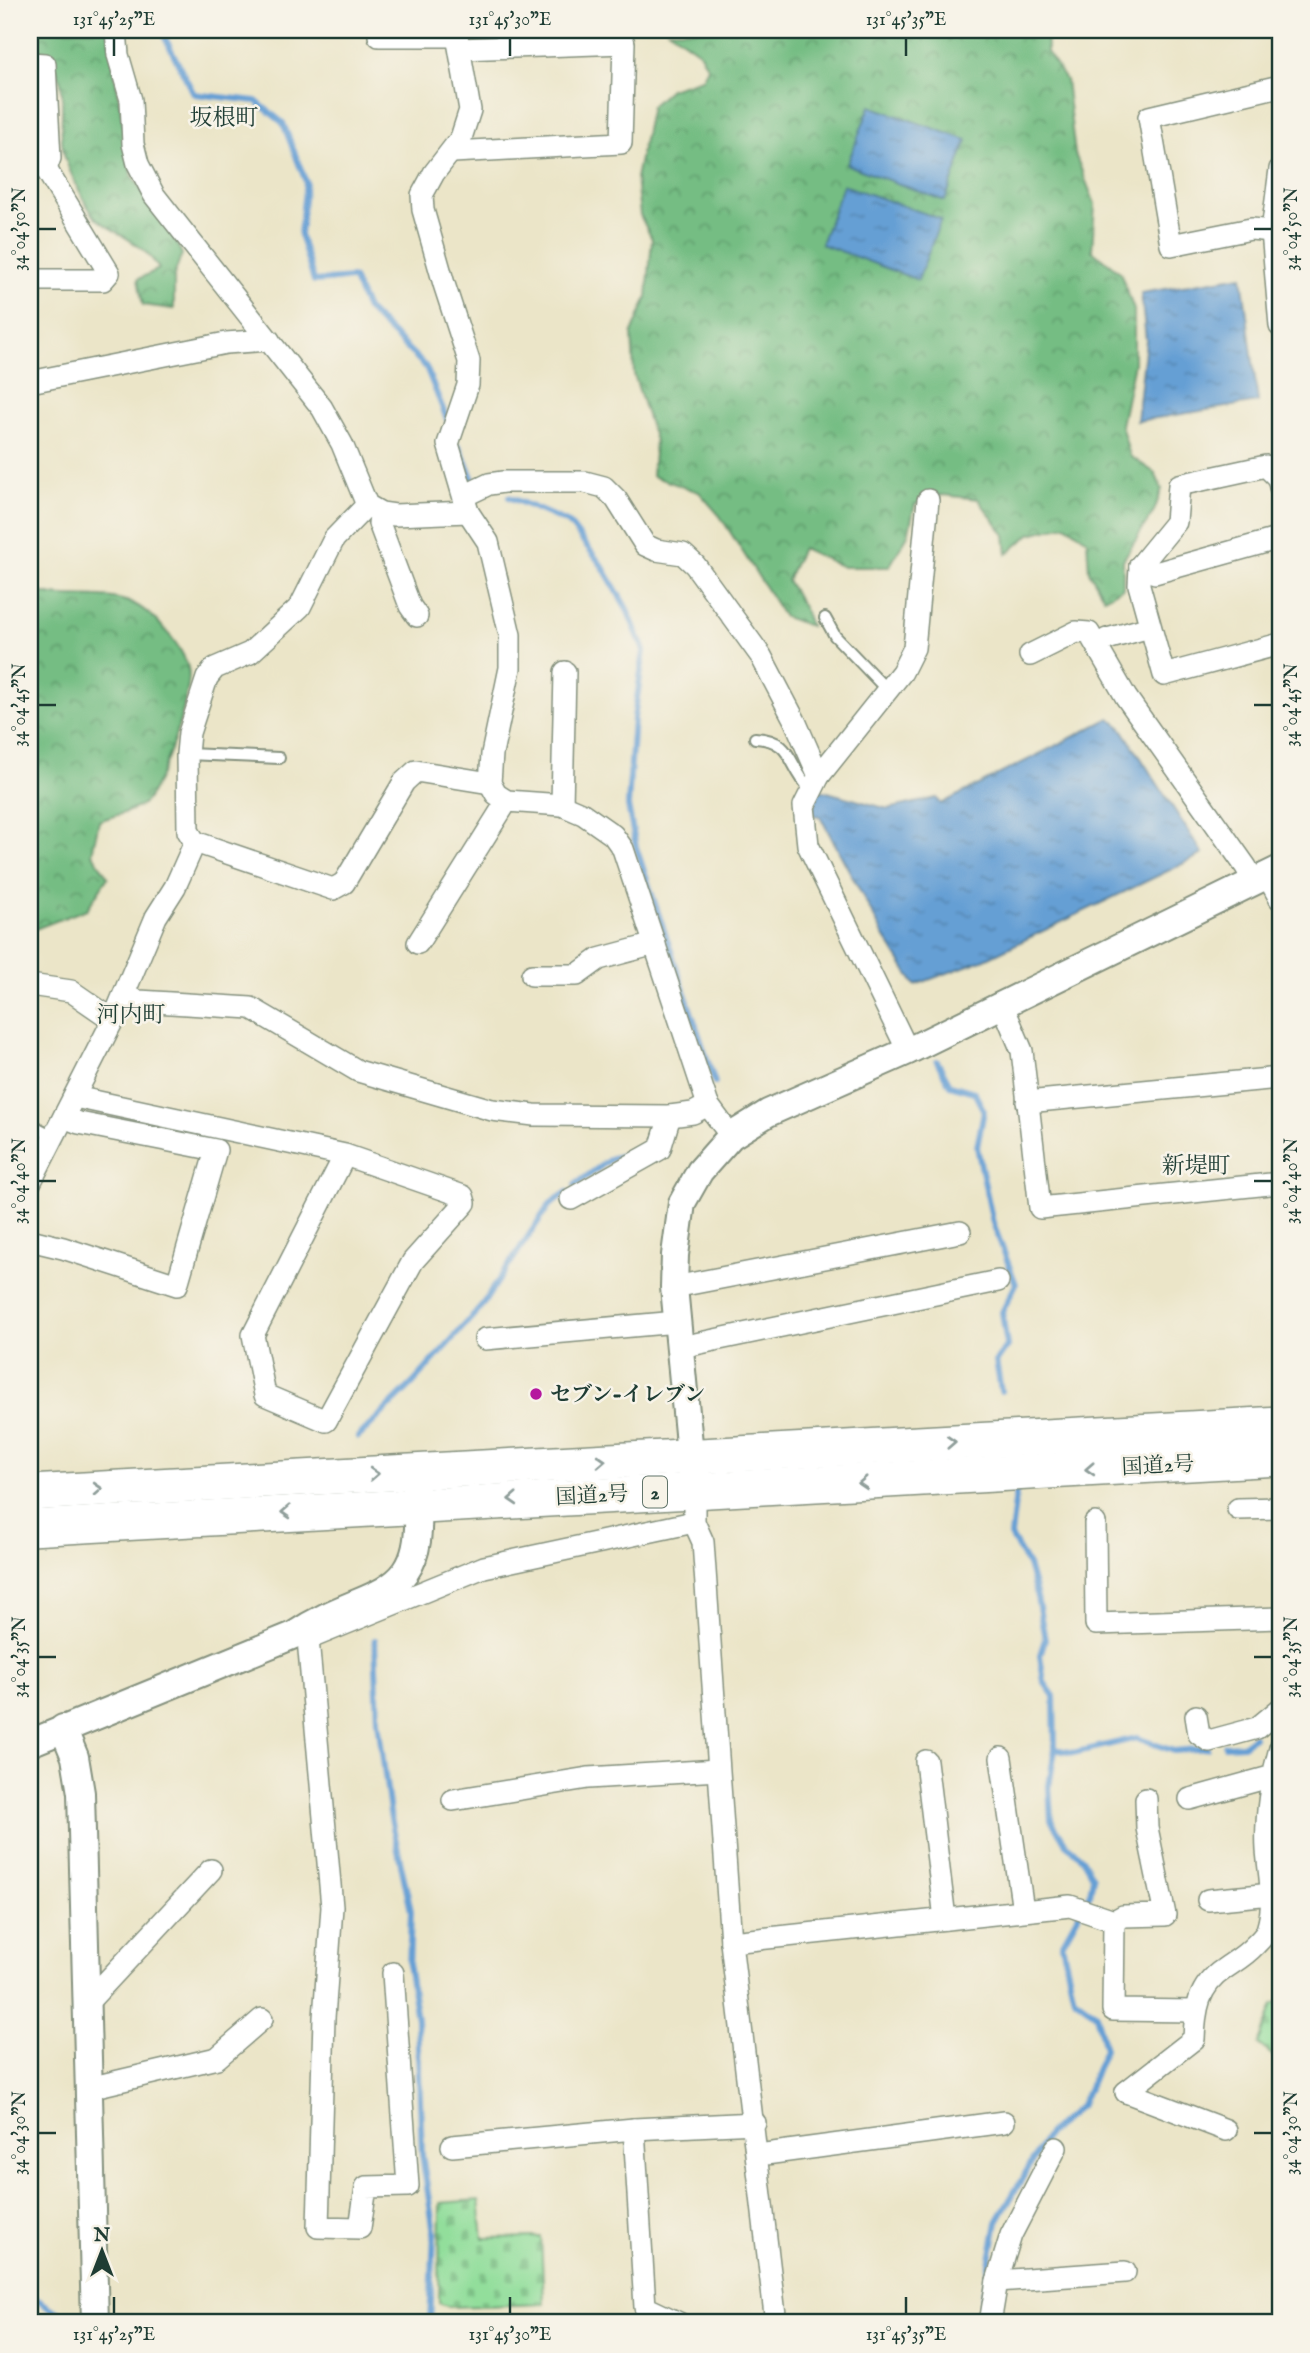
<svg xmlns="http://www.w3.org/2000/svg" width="1310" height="2353" font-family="'IM FELL English','Noto Serif JP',serif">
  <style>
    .forest { fill: url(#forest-crowns); stroke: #4a7d5c; stroke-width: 2 }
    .cemetery { fill: url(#cemetery-stones); stroke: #588e68; stroke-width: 2 }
    .water { fill: url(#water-ripples); stroke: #426e84; stroke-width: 2 }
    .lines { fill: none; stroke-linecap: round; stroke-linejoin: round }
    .stream { stroke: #659fd4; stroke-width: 6 }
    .service-casing { stroke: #85917e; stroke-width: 14 }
    .minor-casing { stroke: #85917e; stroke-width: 24 }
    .tertiary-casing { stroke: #85917e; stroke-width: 30 }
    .trunk-casing { stroke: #85917e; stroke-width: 38 }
    .service { stroke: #fff; stroke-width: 10 }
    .minor { stroke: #fff; stroke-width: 21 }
    .tertiary { stroke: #fff; stroke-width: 26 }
    .trunk { stroke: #fff; stroke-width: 35 }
    .oneway { stroke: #8f9e9a }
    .ticks { fill: none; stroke: #1f3d34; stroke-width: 2.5 }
    .poi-dot { fill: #b5179e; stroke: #f7f3e8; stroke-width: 2.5 }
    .labels { text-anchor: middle; stroke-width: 5; stroke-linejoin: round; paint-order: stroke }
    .shield { fill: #f7f3e8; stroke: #60746a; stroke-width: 2 }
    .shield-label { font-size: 19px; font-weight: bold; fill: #1f3d34 }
    .poi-label { font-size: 21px; font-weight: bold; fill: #1f3d34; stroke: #f7f3e8; text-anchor: start }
    .street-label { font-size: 21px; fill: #1f3d34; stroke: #f7f3e8 }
    .neighbourhood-label { font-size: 23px; fill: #1f3d34; stroke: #f7f3e8 }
    .neatline { fill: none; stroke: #1f3d34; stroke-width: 2.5 }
    .ticks-label { font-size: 18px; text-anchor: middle; fill: #1f3d34 }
  </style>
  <defs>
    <pattern id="forest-crowns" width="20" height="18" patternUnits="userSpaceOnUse" patternTransform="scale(1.75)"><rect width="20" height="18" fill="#75bd83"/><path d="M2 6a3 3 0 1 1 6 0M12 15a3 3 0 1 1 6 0" fill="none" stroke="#5f9b6c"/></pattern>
    <pattern id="cemetery-stones" width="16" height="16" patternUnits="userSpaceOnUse" patternTransform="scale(1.75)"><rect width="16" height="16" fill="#92de9b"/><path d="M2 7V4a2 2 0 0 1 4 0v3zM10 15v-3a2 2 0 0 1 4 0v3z" fill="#7dbf86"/></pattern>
    <pattern id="water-ripples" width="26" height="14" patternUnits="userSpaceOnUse" patternTransform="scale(1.75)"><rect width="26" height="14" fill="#659fd4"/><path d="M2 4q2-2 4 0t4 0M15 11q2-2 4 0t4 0" fill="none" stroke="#5383ad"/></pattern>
  </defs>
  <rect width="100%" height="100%" fill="#f7f3e8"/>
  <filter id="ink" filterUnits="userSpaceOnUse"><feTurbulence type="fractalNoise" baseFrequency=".0143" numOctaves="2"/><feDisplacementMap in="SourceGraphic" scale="14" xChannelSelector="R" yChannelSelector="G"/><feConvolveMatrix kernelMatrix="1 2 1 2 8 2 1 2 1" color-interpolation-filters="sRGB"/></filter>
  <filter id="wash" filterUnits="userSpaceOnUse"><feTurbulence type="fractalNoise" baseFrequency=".00686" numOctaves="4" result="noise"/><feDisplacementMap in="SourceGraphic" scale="28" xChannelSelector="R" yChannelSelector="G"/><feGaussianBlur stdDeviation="1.57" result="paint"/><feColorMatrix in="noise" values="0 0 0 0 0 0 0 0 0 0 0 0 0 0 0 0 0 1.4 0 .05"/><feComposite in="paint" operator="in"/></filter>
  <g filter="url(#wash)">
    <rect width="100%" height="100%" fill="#ebe5c8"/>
    <g class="forest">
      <path d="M 30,30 L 108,30 L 131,175 L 169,229 L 182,254 L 174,275 L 174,309 L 143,305 L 138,279 L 159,269 C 145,244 119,236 97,219 C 88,211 68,169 65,157 C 53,117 81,67 30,49 Z"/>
      <polygon points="668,30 1046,30 1047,52 1066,80 1075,154 1095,204 1092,250 1120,272 1134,310 1134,363 1121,425 1130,456 1155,473 1162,489 1154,511 1123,560 1123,588 1104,598 1089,571 1087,540 1066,525 1030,534 1007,554 1005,535 978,499 943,495 915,504 908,535 889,567 843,567 802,548 787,580 804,609 810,626 784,617 720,516 699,492 652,476 655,441 634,374 632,333 647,297 652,239 640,215 636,178 651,106 670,89 702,79 708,68 699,52"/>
      <path d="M 30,588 C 62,604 101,589 134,604 C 154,613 183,647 188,668 C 194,691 161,787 144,803 C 134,812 111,816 99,821 L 92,853 L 108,877 L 87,909 L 30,931 Z"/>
    </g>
    <g class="cemetery">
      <polygon points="1280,2002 1280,2061 1258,2044 1273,2005"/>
      <polygon points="479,2200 483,2238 541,2237 544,2304 449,2307 439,2303 440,2203"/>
    </g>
    <g class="water">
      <polygon points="870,106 967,140 945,201 847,165"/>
      <polygon points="843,185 941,219 918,280 821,244"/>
      <polygon points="1242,276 1258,402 1137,421 1146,340 1141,293"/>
      <polygon points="1110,718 1122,729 1203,854 985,959 915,985 883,934 820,816 811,815 820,790 888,809 937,798 941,804"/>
    </g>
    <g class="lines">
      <g class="stream">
        <polyline points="161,30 194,94 256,101 283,123 306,182 300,234 314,281 353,278 367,309 426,367 449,424"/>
        <polyline points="459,446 474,482"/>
        <polyline points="509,497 569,523 603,567 627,609 644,651 634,718 628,806 636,847 715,1083"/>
        <polyline points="937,1061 950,1085 974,1092 984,1111 977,1147 993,1223 1016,1284 1002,1312 1007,1346 996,1361 1001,1391"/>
        <polyline points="575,1185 612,1158 635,1153"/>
        <polyline points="358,1437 413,1383 480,1308 550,1204 567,1192"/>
        <polyline points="375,1640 378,1721 390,1813 411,1911 409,1970 417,2019 422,2154 434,2233 430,2323"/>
        <polyline points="1225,1746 1243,1745 1254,1737"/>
        <polyline points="1055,1749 1073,1753 1137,1738 1174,1751 1207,1748"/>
        <polyline points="30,2295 75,2323"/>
        <polyline points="978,2323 997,2222 1048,2134 1082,2104 1105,2049 1096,2014 1074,1998 1062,1944 1090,1894 1093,1877 1082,1858 1067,1845 1051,1820 1049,1786 1055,1749 1054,1696 1044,1682 1040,1655 1045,1639 1037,1597 1028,1565 1011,1536 1017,1484"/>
      </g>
    </g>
  </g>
  <g filter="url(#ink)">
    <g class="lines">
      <g class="service-casing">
        <g id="service">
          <polyline points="825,618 835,636 887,690"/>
          <path d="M 755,738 C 794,740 787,765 810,789"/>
          <polyline points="187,754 279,758"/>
          <polyline points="30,1124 53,1136"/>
        </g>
      </g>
      <g class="minor-casing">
        <g id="minor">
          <polyline points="116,30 118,55 131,100 133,144 138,164 154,195 322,408 342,444 367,505 381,513 395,515 468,512"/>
          <polyline points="456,30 470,110 461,138 434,173 422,195 423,210 444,284 469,361 468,385 448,444 468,512 488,542 510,635 510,668 492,754 490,783 496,794 507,801 562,805 583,814 613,835 623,849 708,1105 731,1136"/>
          <polyline points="379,36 457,36"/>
          <polyline points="30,63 45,64 50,158 46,169"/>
          <polyline points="453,152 621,143 624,43 460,49"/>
          <polyline points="1280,169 1272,231 1280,326"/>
          <polyline points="1272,231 1251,229 1171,245 1149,117 1280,86"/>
          <polyline points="30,280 103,280 109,273 46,169"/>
          <polyline points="30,382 226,343 269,340"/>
          <polyline points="1280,487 1278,478 1266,466 1179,485 1176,522 1140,566 1155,573 1280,538"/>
          <polyline points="464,496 489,484 503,482 585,482 604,487 616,499 645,545 656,550 683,554 695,565 761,656 795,721 819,776"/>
          <polyline points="367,505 334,539 300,607 250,653 215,668 207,678 189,733 187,754 188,831 195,842 333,889 344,883 404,782 416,771 490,783"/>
          <polyline points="381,513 379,523 410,606 417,616"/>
          <polyline points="1140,566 1139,585 1164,675 1280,644"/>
          <polyline points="1098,645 1107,639 1150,627"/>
          <polyline points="1030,655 1076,632 1089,633 1126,697 1246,867 1254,883"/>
          <polyline points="562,805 565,672"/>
          <polyline points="1268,877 1280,899"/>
          <polyline points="418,943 507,801"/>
          <polyline points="532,975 577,975 599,959 655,944"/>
          <polyline points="30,985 71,991 113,1020"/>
          <polyline points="124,997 139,1001 251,1008 358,1071 492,1110 534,1115 670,1116 693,1113 708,1105"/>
          <polyline points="1003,1006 1022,1051 1040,1208 1280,1183"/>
          <polyline points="908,1051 808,845 804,806 819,776 902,672 914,648 928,500"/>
          <polyline points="75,1097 345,1155 463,1196 465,1203 413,1261 326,1421 265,1395 253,1335 345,1155"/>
          <polyline points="1027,1102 1280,1078"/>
          <polyline points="30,1183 113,1020 156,917 175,887 195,842"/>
          <polyline points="571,1199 660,1149 670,1116"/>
          <polyline points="30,1240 63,1248 177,1285 216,1150 79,1123 64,1117"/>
          <polyline points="674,1287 960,1232"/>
          <polyline points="485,1339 677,1322"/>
          <polyline points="681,1347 998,1281"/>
          <polyline points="694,1489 694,1522 703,1542 731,1942 776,2323"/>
          <polyline points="1238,1509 1280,1508"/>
          <polyline points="1095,1523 1096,1624 1280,1618"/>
          <polyline points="294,1635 308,1639 332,1907 324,2018 318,2227 360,2228 366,2187 408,2186 393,1973"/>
          <polyline points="308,1639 484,1567 694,1522"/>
          <polyline points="1196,1716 1199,1734 1209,1741 1257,1728 1280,1709"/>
          <polyline points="1001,1758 1023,1910"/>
          <polyline points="926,1761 945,1919"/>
          <polyline points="1190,1799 1273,1776"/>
          <polyline points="453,1800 588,1778 718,1770"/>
          <polyline points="1208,1900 1272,1894"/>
          <polyline points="1114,1921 1123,1916 1165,1915 1147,1828 1146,1799"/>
          <polyline points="731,1942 1070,1906 1114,1921 1113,2010 1195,2011"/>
          <polyline points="86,2004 211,1870"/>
          <polyline points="89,2088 217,2058 262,2019"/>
          <path d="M 1126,2092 L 1194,2039 C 1195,2010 1198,1986 1224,1969 C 1234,1962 1246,1955 1254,1946 C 1259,1941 1265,1936 1267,1930 C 1276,1903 1269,1876 1267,1850 C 1265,1818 1271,1779 1280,1748"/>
          <polyline points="1126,2092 1226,2130"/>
          <polyline points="634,2129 645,2307 679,2323"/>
          <polyline points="452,2146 634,2129 755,2123"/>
          <polyline points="758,2155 1004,2122"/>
          <polyline points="997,2281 1125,2272"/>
          <polyline points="990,2323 997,2281 1011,2235 1056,2148"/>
        </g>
      </g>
      <g class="tertiary-casing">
        <g id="tertiary">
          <polyline points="692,1475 674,1287 675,1255 682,1203 700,1171 731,1136 768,1113 908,1051 1280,869"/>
          <polyline points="63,1728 75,1757 81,1793 95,2323"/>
          <path d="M 30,1743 L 294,1635 C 370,1583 431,1608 416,1489"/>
        </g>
      </g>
      <g class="trunk-casing">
        <g id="trunk">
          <polyline points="30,1493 1280,1424"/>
          <polyline points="30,1528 1280,1458"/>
        </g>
      </g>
      <use href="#service" class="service"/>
      <use href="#minor" class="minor"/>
      <use href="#tertiary" class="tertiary"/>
      <use href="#trunk" class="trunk"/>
    </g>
    <defs><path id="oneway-chevron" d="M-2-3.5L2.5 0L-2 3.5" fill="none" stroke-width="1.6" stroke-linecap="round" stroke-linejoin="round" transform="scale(1.75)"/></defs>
    <g class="oneway">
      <use href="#oneway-chevron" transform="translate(951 1442) rotate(-3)"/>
      <use href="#oneway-chevron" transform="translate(601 1461) rotate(-3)"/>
      <use href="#oneway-chevron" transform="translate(1090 1469) rotate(177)"/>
      <use href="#oneway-chevron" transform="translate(374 1474) rotate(-3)"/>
      <use href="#oneway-chevron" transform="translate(863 1483) rotate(177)"/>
      <use href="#oneway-chevron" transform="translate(98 1489) rotate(-3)"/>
      <use href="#oneway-chevron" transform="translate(513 1499) rotate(177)"/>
      <use href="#oneway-chevron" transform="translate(286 1512) rotate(177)"/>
    </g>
  </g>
  <path class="ticks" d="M 114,38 L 114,56M 510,38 L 510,56M 906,38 L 906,56M 38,229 L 56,229M 1254,229 L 1272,229M 38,705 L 56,705M 1254,705 L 1272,705M 38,1181 L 56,1181M 1254,1181 L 1272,1181M 38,1657 L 56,1657M 1254,1657 L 1272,1657M 38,2133 L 56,2133M 1254,2133 L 1272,2133M 114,2297 L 114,2314M 510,2297 L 510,2314M 906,2297 L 906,2314"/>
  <circle class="poi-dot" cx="536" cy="1394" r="7"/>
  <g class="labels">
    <rect class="shield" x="643" y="1476.5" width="24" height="31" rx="5"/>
    <g class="shield-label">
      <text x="655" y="1499">2</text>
    </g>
    <g class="poi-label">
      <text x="550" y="1401">セブン-イレブン</text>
    </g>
    <g class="street-label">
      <text transform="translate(1158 1465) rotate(-3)" y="7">国道2号</text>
      <text transform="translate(592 1495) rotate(-3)" y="7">国道2号</text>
    </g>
    <g class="neighbourhood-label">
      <text x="224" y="125">坂根町</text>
      <text x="131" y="1022">河内町</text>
      <text x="1196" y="1173">新堤町</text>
    </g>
  </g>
  <rect width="1310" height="2353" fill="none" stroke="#f7f3e8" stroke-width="77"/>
  <g transform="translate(102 2251)" stroke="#f7f3e8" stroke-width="5" paint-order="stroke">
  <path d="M0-5L12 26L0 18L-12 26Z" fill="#1f3d34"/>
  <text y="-10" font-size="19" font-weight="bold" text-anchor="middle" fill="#1f3d34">N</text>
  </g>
  <rect x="38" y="38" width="1234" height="2276" class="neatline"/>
  <g class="ticks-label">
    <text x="114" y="25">131°45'25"E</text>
    <text x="510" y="25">131°45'30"E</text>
    <text x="906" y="25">131°45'35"E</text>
    <text transform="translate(19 229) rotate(-90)" y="6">34°04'50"N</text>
    <text transform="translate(1291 229) rotate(-90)" y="6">34°04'50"N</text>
    <text transform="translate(19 705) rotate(-90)" y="6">34°04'45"N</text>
    <text transform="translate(1291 705) rotate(-90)" y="6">34°04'45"N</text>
    <text transform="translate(19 1181) rotate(-90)" y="6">34°04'40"N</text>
    <text transform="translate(1291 1181) rotate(-90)" y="6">34°04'40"N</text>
    <text transform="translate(19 1657) rotate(-90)" y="6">34°04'35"N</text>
    <text transform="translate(1291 1657) rotate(-90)" y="6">34°04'35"N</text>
    <text transform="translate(19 2133) rotate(-90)" y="6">34°04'30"N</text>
    <text transform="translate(1291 2133) rotate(-90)" y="6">34°04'30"N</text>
    <text x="114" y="2340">131°45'25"E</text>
    <text x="510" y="2340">131°45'30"E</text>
    <text x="906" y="2340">131°45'35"E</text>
  </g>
</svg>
